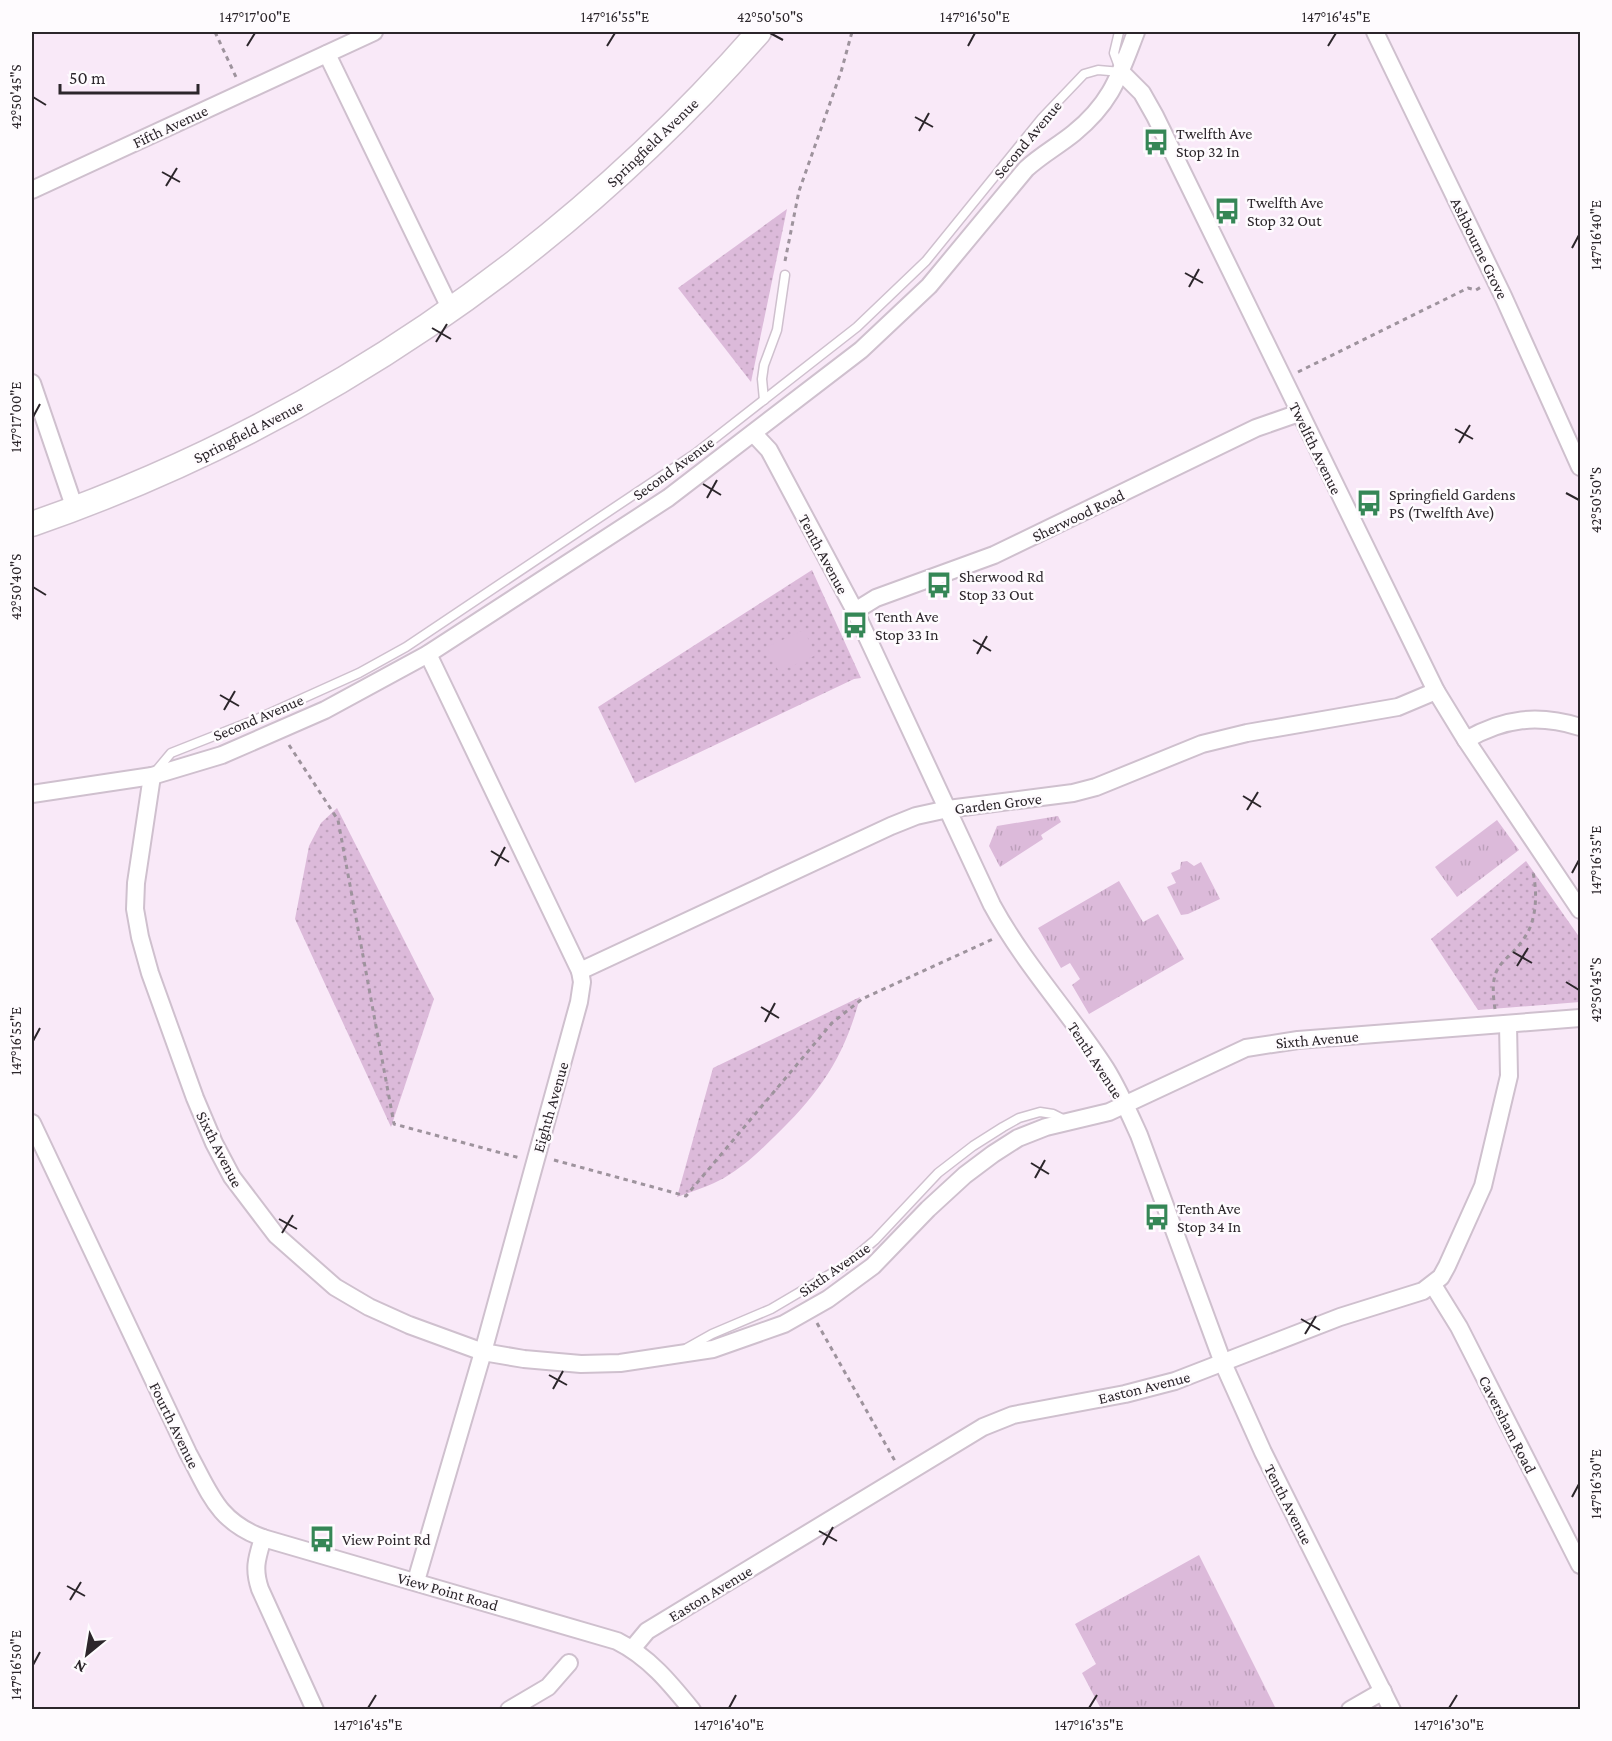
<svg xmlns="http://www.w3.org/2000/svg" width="1612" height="1741" font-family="'Crimson Pro',serif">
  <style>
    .grass { fill: url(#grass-tufts) }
    .park { fill: url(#park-dots) }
    .garden { fill: #dcbada }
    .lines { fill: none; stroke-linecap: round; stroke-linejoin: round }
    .lane-casing { stroke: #cfc0ce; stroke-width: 11 }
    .street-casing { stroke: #cfc0ce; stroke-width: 20 }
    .secondary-casing { stroke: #cfc0ce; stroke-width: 27 }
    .path { stroke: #9e939d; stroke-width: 3; stroke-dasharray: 4.5 4.5; stroke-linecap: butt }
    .lane { stroke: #fff; stroke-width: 8 }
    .street { stroke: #fff; stroke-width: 16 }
    .secondary { stroke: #fff; stroke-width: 24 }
    .ticks { fill: none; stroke: #2c262b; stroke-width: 2 }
    .labels { text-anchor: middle; stroke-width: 5; stroke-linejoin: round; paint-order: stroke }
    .street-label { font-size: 16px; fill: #2c262b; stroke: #fefbfe }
    .poi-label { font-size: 16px; fill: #2c262b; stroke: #fefbfe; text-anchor: start }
    .neatline { fill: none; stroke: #2c262b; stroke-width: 2 }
    .ticks-label { font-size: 15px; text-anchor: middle; fill: #2c262b }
  </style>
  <defs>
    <pattern id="grass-tufts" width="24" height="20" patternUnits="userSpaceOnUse" patternTransform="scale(1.5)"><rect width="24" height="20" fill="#dcbada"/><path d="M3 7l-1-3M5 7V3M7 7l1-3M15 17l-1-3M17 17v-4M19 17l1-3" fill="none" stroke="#bda0bb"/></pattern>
    <pattern id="park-dots" width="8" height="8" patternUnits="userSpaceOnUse" patternTransform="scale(1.5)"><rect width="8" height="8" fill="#dcbada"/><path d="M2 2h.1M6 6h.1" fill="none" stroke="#bda0bb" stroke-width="1.8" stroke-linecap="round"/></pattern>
  </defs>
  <rect width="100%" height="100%" fill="#f9e9f8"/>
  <g class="grass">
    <polygon points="1058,816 1061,822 1041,835 1043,839 1000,867 989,846 997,826"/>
    <polygon points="1497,820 1519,850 1457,897 1435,867"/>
    <polygon points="1187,861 1194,866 1201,862 1220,899 1188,914 1181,915 1167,887 1176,883 1171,873 1180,869 1181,862"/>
    <polygon points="1119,881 1143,922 1158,914 1184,959 1089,1014 1072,985 1080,979 1070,963 1061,968 1038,928"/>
    <polygon points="1199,1555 1276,1709 1101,1709 1082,1673 1096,1664 1075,1624"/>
  </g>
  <g class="park">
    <polygon points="787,209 751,382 678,288"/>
    <polygon points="812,570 861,678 854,679 635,783 598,707"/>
    <polygon points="337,808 434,999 391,1127 295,919 309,846 321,823"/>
    <polygon points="1526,861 1580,938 1580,1002 1478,1010 1431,939"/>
    <path d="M 860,997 C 845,1057 818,1095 774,1137 C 759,1152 743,1167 724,1178 C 710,1186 693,1191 677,1197 L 713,1068 Z"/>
  </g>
  <polygon class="garden" points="804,630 816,655 779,672 767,647"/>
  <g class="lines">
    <g class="lane-casing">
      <g id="lane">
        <polyline points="764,400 762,379 764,365 777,330 785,275"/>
        <polyline points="156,771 171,753 257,719 359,673 406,647 696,453 857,327 926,261 1042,118 1084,74 1098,70 1121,72 1114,53 1119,32"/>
        <polyline points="687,1348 712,1334 771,1309 844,1266 875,1240 938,1173 973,1146 1003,1127 1019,1118 1040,1112 1053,1114 1067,1121"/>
      </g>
    </g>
    <g class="street-casing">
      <g id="street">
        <polyline points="1375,32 1503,296 1580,467"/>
        <polyline points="327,54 451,310"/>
        <polyline points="1121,72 1142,93 1155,116 1436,691 1466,740 1580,910"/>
        <polyline points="32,190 374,32"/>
        <polyline points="32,383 75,509"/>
        <path d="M 754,434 L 769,450 L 855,611 L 992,905 C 1024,964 1070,1013 1106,1069 C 1119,1090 1129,1113 1139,1135 L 1223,1363 L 1263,1452 L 1392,1710"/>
        <polyline points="855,611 876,598 994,555 1256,428 1299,413"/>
        <path d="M 1466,740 C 1504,718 1538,714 1580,727"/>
        <polyline points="152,776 136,883 135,909 140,937 150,973 195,1098 214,1143 232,1177 276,1235 335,1287 369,1307 409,1325 483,1352 524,1359 581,1364 620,1363 713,1349 784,1324 828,1299 873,1266 928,1209 965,1175 993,1154 1018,1138 1046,1127 1109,1112 1246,1048 1298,1040 1580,1018"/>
        <path d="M 32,794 L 152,776 L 222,755 L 325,710 L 428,654 L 668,498 L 861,350 L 929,286 L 1026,169 C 1041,155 1058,146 1074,133 C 1112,102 1119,76 1136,32"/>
        <polyline points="580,971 891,826 916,816 948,809 1073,793 1096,787 1202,744 1247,733 1398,707 1436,691"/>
        <path d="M 32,1123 L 188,1453 C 210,1493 217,1521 263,1538 C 257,1558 253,1568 260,1589 L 315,1710"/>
        <polyline points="1433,1285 1459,1327 1580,1565"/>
        <path d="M 263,1538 L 617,1641 C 649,1657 670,1683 692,1710"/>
        <polyline points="416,1581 483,1352 579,1002 582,982 580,971 428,654"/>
        <polyline points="632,1649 647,1631 983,1427 1013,1415 1125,1394 1175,1381 1340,1317 1423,1291 1441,1277 1447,1266 1483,1186 1509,1076 1508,1024"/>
        <polyline points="509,1710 548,1687 569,1663"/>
        <polyline points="1350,1710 1383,1691"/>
      </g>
    </g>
    <g class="secondary-casing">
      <path id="secondary" d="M 32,524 C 314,426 562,257 759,32"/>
    </g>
    <g class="path">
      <polyline points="215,32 236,77"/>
      <polyline points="785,261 799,191 841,72 852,32"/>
      <polyline points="1298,372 1468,288 1476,290 1481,287"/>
      <polyline points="289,745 338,820 394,1124 520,1158"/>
      <path d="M 1495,1009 C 1487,957 1508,967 1528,932 C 1537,914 1537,891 1533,872"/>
      <polyline points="554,1160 686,1196 832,1023 862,999 993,939"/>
      <polyline points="817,1323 895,1461"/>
    </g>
    <use href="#lane" class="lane"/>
    <use href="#street" class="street"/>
    <use href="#secondary" class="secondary"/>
  </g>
  <path class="ticks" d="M 770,33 L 783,40M 247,46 L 255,33M 607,46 L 615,33M 968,46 L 975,33M 1328,46 L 1336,33M 33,97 L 46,105M 915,117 L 933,127M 919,131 L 929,113M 162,172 L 180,182M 166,186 L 177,168M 1572,248 L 1579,235M 1185,273 L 1203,283M 1189,287 L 1199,269M 432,328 L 451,339M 436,342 L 447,324M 33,417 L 40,404M 1455,429 L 1473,439M 1459,443 L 1470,425M 703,484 L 721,495M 1566,493 L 1579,500M 707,498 L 717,480M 33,587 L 46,595M 973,640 L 991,651M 977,654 L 987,636M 220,695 L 239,706M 224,710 L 235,691M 1243,796 L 1261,807M 1247,810 L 1258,792M 491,851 L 509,862M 495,866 L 505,847M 1572,873 L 1579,860M 1513,952 L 1532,963M 1517,966 L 1528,948M 1566,982 L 1579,990M 761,1007 L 779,1018M 765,1022 L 775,1003M 33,1041 L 40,1028M 1031,1163 L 1049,1174M 1035,1178 L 1045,1160M 279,1219 L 297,1229M 282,1233 L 293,1215M 1301,1319 L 1320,1330M 1305,1334 L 1316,1316M 549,1375 L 567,1385M 553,1389 L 563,1371M 1572,1497 L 1579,1484M 819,1531 L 837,1541M 823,1545 L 833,1527M 67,1586 L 85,1596M 70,1600 L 81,1582M 33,1665 L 40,1652M 368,1708 L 376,1695M 729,1708 L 736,1695M 1089,1708 L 1097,1695M 1449,1708 L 1457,1695"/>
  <defs>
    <g id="bus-bare" transform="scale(2.07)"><path d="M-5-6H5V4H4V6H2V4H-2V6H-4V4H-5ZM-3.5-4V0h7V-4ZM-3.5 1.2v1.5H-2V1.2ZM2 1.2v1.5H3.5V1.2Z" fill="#358656" stroke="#fefbfe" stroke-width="2.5" paint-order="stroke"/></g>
  </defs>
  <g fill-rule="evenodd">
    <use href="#bus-bare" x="1156" y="142"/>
    <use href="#bus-bare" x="1227" y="211"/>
    <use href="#bus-bare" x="1369" y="503"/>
    <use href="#bus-bare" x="939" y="585"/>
    <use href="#bus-bare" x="855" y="625"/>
    <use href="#bus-bare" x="1157" y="1217"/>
    <use href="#bus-bare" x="322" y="1539"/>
  </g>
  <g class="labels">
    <g class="street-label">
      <text transform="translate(170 126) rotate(-25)" y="6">Fifth Avenue</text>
      <text transform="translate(1027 139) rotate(-50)" y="6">Second Avenue</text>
      <text transform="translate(652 142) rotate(-44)" y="6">Springfield Avenue</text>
      <text transform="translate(1480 248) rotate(64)" y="6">Ashbourne Grove</text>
      <text transform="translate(248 431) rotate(-27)" y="6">Springfield Avenue</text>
      <text transform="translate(1316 448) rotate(64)" y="6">Twelfth Avenue</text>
      <text transform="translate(673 468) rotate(-36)" y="6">Second Avenue</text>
      <text transform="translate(1078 515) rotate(-26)" y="6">Sherwood Road</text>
      <text transform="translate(824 554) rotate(62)" y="6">Tenth Avenue</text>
      <text transform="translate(258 717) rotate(-23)" y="6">Second Avenue</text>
      <text transform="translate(998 803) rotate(-7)" y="6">Garden Grove</text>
      <text transform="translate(1317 1039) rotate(-5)" y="6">Sixth Avenue</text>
      <text transform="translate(1096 1060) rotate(57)" y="6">Tenth Avenue</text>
      <text transform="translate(550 1107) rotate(-74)" y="6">Eighth Avenue</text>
      <text transform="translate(220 1149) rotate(63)" y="6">Sixth Avenue</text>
      <text transform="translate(834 1269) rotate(-35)" y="6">Sixth Avenue</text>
      <text transform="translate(1144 1387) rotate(-14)" y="6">Easton Avenue</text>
      <text transform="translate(1508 1424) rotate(63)" y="6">Caversham Road</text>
      <text transform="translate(175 1425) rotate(64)" y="6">Fourth Avenue</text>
      <text transform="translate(1289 1504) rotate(63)" y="6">Tenth Avenue</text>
      <text transform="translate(448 1591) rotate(16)" y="6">View Point Road</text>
      <text transform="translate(710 1593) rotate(-31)" y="6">Easton Avenue</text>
    </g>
    <g class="poi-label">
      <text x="1176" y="139">Twelfth Ave<tspan x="1176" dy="18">Stop 32 In</tspan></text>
      <text x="1247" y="208">Twelfth Ave<tspan x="1247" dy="18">Stop 32 Out</tspan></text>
      <text x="1389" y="500">Springfield Gardens<tspan x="1389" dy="18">PS (Twelfth Ave)</tspan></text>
      <text x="959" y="582">Sherwood Rd<tspan x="959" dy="18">Stop 33 Out</tspan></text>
      <text x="875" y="622">Tenth Ave<tspan x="875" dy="18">Stop 33 In</tspan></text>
      <text x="1177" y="1214">Tenth Ave<tspan x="1177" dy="18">Stop 34 In</tspan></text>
      <text x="342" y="1545">View Point Rd</text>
    </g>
  </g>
  <rect width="1612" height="1741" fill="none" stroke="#fefbfe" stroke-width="66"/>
  <g transform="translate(87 1654) rotate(210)" stroke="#fefbfe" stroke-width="4.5" paint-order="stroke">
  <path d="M0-4.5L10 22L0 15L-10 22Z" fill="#2c262b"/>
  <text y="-9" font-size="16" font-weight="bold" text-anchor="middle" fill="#2c262b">N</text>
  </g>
  <path d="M60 84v9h138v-9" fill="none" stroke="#2c262b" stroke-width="3"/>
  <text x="69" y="84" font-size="18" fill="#2c262b" stroke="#fefbfe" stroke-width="4.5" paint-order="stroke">50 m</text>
  <rect x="33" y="33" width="1546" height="1675" class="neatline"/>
  <g class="ticks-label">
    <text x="255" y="22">147°17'00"E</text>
    <text x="615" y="22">147°16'55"E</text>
    <text x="770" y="22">42°50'50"S</text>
    <text x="975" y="22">147°16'50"E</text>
    <text x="1336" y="22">147°16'45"E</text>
    <text transform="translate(16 97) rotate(-90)" y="5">42°50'45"S</text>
    <text transform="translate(1596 235) rotate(-90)" y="5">147°16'40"E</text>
    <text transform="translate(16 417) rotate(-90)" y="5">147°17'00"E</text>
    <text transform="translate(1596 500) rotate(-90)" y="5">42°50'50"S</text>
    <text transform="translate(16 587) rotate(-90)" y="5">42°50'40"S</text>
    <text transform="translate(1596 860) rotate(-90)" y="5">147°16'35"E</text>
    <text transform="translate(1596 990) rotate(-90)" y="5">42°50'45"S</text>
    <text transform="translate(16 1041) rotate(-90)" y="5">147°16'55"E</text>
    <text transform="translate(1596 1484) rotate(-90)" y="5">147°16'30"E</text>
    <text transform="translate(16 1665) rotate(-90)" y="5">147°16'50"E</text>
    <text x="368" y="1730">147°16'45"E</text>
    <text x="729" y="1730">147°16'40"E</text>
    <text x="1089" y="1730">147°16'35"E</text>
    <text x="1449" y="1730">147°16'30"E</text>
  </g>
</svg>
